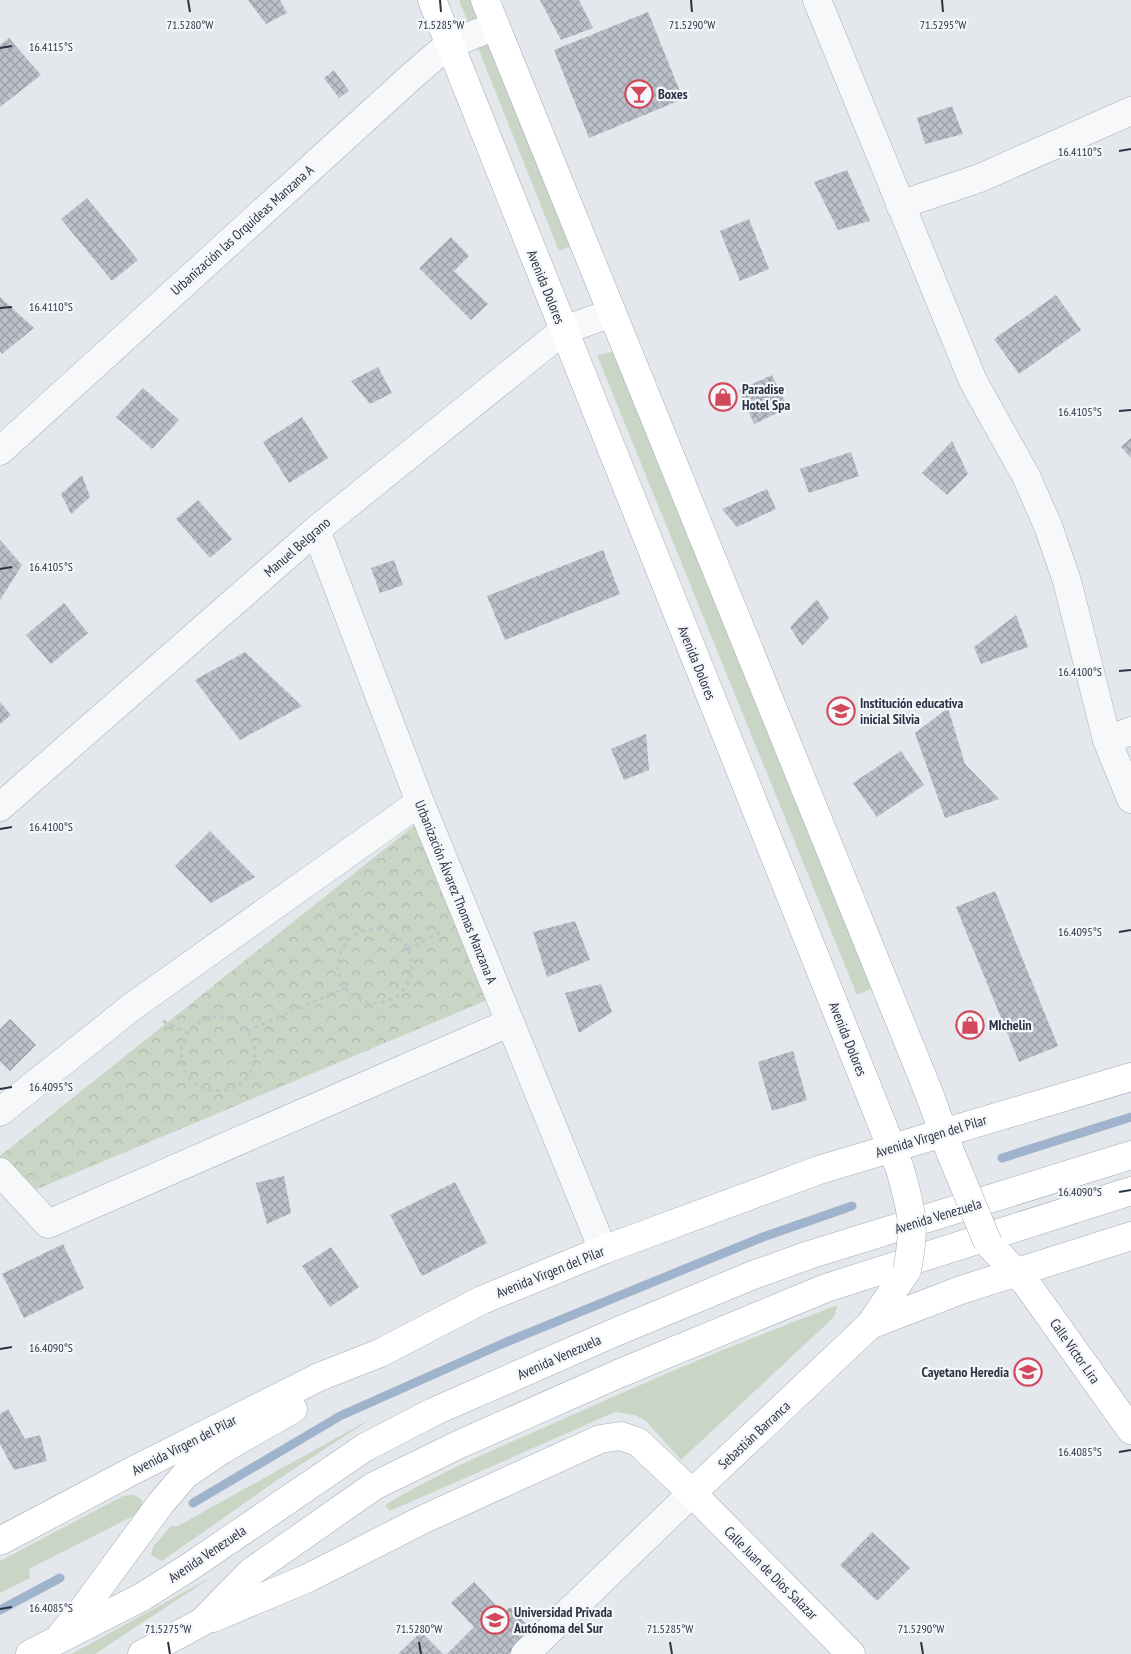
<svg xmlns="http://www.w3.org/2000/svg" width="1131" height="1654" font-family="'PT Sans Narrow',sans-serif">
  <style>
    .green { fill: #c9d6c5 }
    .park { fill: url(#park-crowns) }
    .lines { fill: none; stroke-linecap: round; stroke-linejoin: round }
    .stream { stroke: #9fb4cc; stroke-width: 9 }
    .building { fill: url(#building-cross-hatch) }
    .minor-casing { stroke: #a9aeb7; stroke-width: 29 }
    .major-casing { stroke: #a3abb8; stroke-width: 29 }
    .path { stroke: #c2c5cb; stroke-width: 3; stroke-dasharray: 4 4; stroke-linecap: butt }
    .minor { stroke: #f7f8fa; stroke-width: 28 }
    .major { stroke: #fff; stroke-width: 28 }
    .major-bridge-casing { stroke: #a3abb8; stroke-width: 29; stroke-linecap: butt }
    .major-bridge { stroke: #fff; stroke-width: 28 }
    .ticks { fill: none; stroke: #2b3445; stroke-width: 2 }
    .labels { text-anchor: middle; stroke-width: 4.5; stroke-linejoin: round; paint-order: stroke }
    .poi-label { font-size: 14px; font-weight: bold; fill: #2b3445; stroke: #f4f6f9; text-anchor: start }
    .street-label { font-size: 14px; fill: #2b3445; stroke: #f4f6f9 }
    .ticks-label { font-size: 12px; text-anchor: middle; fill: #2b3445; stroke: #f4f6f9; stroke-width: 4.5; stroke-linejoin: round; paint-order: stroke }
  </style>
  <defs>
    <pattern id="park-crowns" width="20" height="18" patternUnits="userSpaceOnUse" patternTransform="scale(1.25)"><rect width="20" height="18" fill="#c9d6c5"/><path d="M2 6a3 3 0 1 1 6 0M12 15a3 3 0 1 1 6 0" fill="none" stroke="#adb8ab"/></pattern>
    <pattern id="building-cross-hatch" width="8" height="8" patternUnits="userSpaceOnUse" patternTransform="scale(1.25)"><rect width="8" height="8" fill="#bbc0ca"/><path d="M0 0l8 8M0 8l8-8" fill="none" stroke="#989da6"/></pattern>
  </defs>
  <rect width="100%" height="100%" fill="#e4e7ec"/>
  <g class="green">
    <polygon points="459,0 479,0 579,243 559,251"/>
    <polygon points="623,350 877,986 857,995 597,355"/>
    <path d="M 838,1305 L 833,1318 L 681,1460 L 646,1421 L 635,1415 L 615,1412 L 390,1511 L 385,1505 C 441,1471 500,1447 559,1421 C 651,1379 744,1340 838,1305 Z"/>
    <polygon points="374,1417 286,1474 162,1561 151,1555 153,1547 171,1526 178,1526"/>
    <polygon points="134,1495 142,1500 143,1507 135,1515 29,1569 30,1578 0,1593 0,1561 123,1496"/>
    <polygon points="213,1576 95,1654 71,1654 90,1644"/>
  </g>
  <polygon class="park" points="416,824 492,998 23,1195 0,1164 0,1156"/>
  <g class="lines">
    <g class="stream">
      <polyline points="1002,1158 1131,1117"/>
      <polyline points="193,1503 340,1416 504,1343 763,1237 852,1206"/>
      <polyline points="0,1610 60,1578"/>
    </g>
  </g>
  <g class="building">
    <polygon points="248,0 280,0 287,13 266,24"/>
    <polygon points="540,0 579,0 593,28 561,40"/>
    <polygon points="648,12 683,99 589,138 554,50"/>
    <polygon points="9,38 41,75 0,107 0,45"/>
    <polygon points="334,70 349,91 339,98 324,78"/>
    <polygon points="952,106 963,134 925,144 917,118"/>
    <polygon points="847,170 870,221 838,230 814,182"/>
    <polygon points="87,198 138,260 112,281 61,219"/>
    <polygon points="749,219 769,269 740,281 720,231"/>
    <polygon points="451,237 469,256 454,271 488,304 471,320 419,268"/>
    <polygon points="1056,295 1081,330 1019,374 994,339"/>
    <polygon points="0,297 34,328 2,354 0,351"/>
    <polygon points="378,367 392,393 370,404 351,381"/>
    <polygon points="772,375 788,408 754,424 739,390"/>
    <polygon points="143,388 179,420 152,449 116,417"/>
    <polygon points="302,417 328,458 289,483 263,442"/>
    <polygon points="1131,438 1131,458 1121,447"/>
    <polygon points="952,441 968,474 947,495 922,473"/>
    <polygon points="851,452 859,476 809,493 800,469"/>
    <polygon points="82,475 90,497 71,514 61,494"/>
    <polygon points="767,489 776,509 737,527 722,509"/>
    <polygon points="198,500 232,539 210,558 176,519"/>
    <polygon points="0,540 22,565 0,600"/>
    <polygon points="603,550 620,594 505,640 487,596"/>
    <polygon points="394,560 403,585 380,593 371,568"/>
    <polygon points="817,599 829,618 802,646 790,627"/>
    <polygon points="64,603 88,633 51,664 26,635"/>
    <polygon points="1016,615 1028,647 981,664 974,647"/>
    <polygon points="245,652 302,706 240,740 195,680"/>
    <polygon points="0,702 11,715 0,724"/>
    <polygon points="948,708 965,764 999,799 945,818 915,733"/>
    <polygon points="646,734 649,770 624,780 611,749"/>
    <polygon points="901,751 924,785 877,817 853,783"/>
    <polygon points="210,831 255,877 211,903 175,866"/>
    <polygon points="995,891 1058,1046 1019,1062 956,907"/>
    <polygon points="575,921 590,960 547,977 533,932"/>
    <polygon points="601,984 612,1012 579,1033 565,993"/>
    <polygon points="10,1019 36,1045 10,1071 0,1061 0,1029"/>
    <polygon points="793,1051 807,1100 772,1111 758,1062"/>
    <polygon points="284,1176 291,1213 267,1224 256,1183"/>
    <polygon points="455,1182 487,1243 422,1276 390,1215"/>
    <polygon points="63,1244 84,1288 24,1318 2,1274"/>
    <polygon points="331,1247 359,1287 330,1307 302,1266"/>
    <polygon points="8,1409 25,1439 40,1435 47,1461 14,1470 0,1444 0,1414"/>
    <polygon points="872,1532 910,1568 877,1601 840,1565"/>
    <polygon points="474,1582 503,1613 510,1607 533,1631 509,1654 447,1654 474,1627 451,1603"/>
    <polygon points="421,1632 443,1654 398,1654"/>
  </g>
  <g class="lines">
    <g class="minor-casing">
      <g id="minor">
        <polyline points="817,0 973,381 1026,476 1048,526 1067,581 1107,740 1131,799"/>
        <polyline points="900,205 980,178 1131,111"/>
        <polyline points="0,451 412,76 448,45 495,26"/>
        <polyline points="316,530 420,802 603,1250"/>
        <polyline points="1107,740 1131,731"/>
        <polyline points="0,807 316,530 564,330 612,313"/>
        <polyline points="0,1112 133,1006 420,802"/>
        <polyline points="0,1172 48,1224 509,1023"/>
        <polyline points="525,1654 692,1493"/>
      </g>
    </g>
    <g class="major-casing">
      <g id="major">
        <polyline points="432,0 900,1169"/>
        <polyline points="485,0 929,1093 951,1154"/>
        <polyline points="988,1243 1026,1283 1131,1430"/>
        <polyline points="870,1325 907,1270"/>
        <polyline points="692,1493 870,1325 961,1290 1131,1236"/>
        <polyline points="0,1541 134,1470 319,1377 380,1353 482,1300 603,1250 819,1170 1131,1077"/>
        <polyline points="213,1618 308,1578 422,1520 600,1439 621,1436 638,1442 692,1493 851,1654"/>
        <polyline points="62,1634 84,1608 161,1503 185,1475 223,1449 293,1409"/>
        <polyline points="30,1654 142,1597 191,1566 364,1448 433,1412 611,1334 753,1275 809,1255 1131,1155"/>
        <polyline points="142,1654 202,1622 251,1572 374,1486 460,1444 618,1374 826,1288 1131,1191"/>
      </g>
    </g>
    <g class="path">
      <circle cx="375" cy="966" r="37"/>
      <polyline points="408,949 441,932"/>
      <circle cx="218" cy="1054" r="37"/>
      <polyline points="163,1021 187,1033"/>
      <polyline points="247,1031 345,988"/>
    </g>
    <use href="#minor" class="minor"/>
    <use href="#major" class="major"/>
    <g class="major-bridge-casing">
      <g id="major-bridge">
        <polyline points="951,1154 988,1243"/>
        <path d="M 900,1169 C 912,1212 916,1226 907,1270"/>
      </g>
    </g>
    <use href="#major-bridge" class="major-bridge"/>
  </g>
  <path class="ticks" d="M 188,0 L 190,12M 440,0 L 441,12M 691,0 L 692,12M 942,0 L 943,12M 0,48 L 12,46M 1119,151 L 1131,149M 0,308 L 12,307M 1119,411 L 1131,410M 0,569 L 12,567M 1119,671 L 1131,670M 0,829 L 12,827M 1119,932 L 1131,930M 0,1089 L 12,1087M 1119,1192 L 1131,1190M 0,1349 L 12,1347M 1119,1452 L 1131,1450M 0,1609 L 12,1607M 168,1642 L 170,1654M 419,1642 L 421,1654M 670,1642 L 672,1654M 921,1642 L 923,1654"/>
  <defs>
    <g id="bar-ring" transform="scale(1.4375)"><circle r="9.5" fill="#f4f6f9" stroke="#d1495b" stroke-width="1.5"/><path d="M-6-5H6L.8 .8V4.5H3.5V6h-7V4.5H-.8V.8Z" fill="#d1495b"/></g>
    <g id="shop-ring" transform="scale(1.4375)"><circle r="9.5" fill="#f4f6f9" stroke="#d1495b" stroke-width="1.5"/><path d="M-5-2.5h2.3a2.7 3.5 0 0 1 5.4 0H5L5.5 6h-11ZM-1.5-2.5h3a1.5 2.3 0 0 0-3 0Z" fill="#d1495b"/></g>
    <g id="school-ring" transform="scale(1.4375)"><circle r="9.5" fill="#f4f6f9" stroke="#d1495b" stroke-width="1.5"/><path d="M0-5L7-2L0 1L-7-2ZM-4 1L0 2.5L4 1V4Q0 6-4 4Z" fill="#d1495b"/></g>
    <g id="university-ring" transform="scale(1.4375)"><circle r="9.5" fill="#f4f6f9" stroke="#d1495b" stroke-width="1.5"/><path d="M0-5L7-2L0 1L-7-2ZM-4 1L0 2.5L4 1V4Q0 6-4 4Z" fill="#d1495b"/></g>
  </defs>
  <g fill-rule="evenodd">
    <use href="#bar-ring" x="639" y="94"/>
    <use href="#shop-ring" x="723" y="397"/>
    <use href="#school-ring" x="841" y="711"/>
    <use href="#shop-ring" x="970" y="1025"/>
    <use href="#school-ring" x="1028" y="1372"/>
    <use href="#university-ring" x="495" y="1620"/>
  </g>
  <g class="labels">
    <g class="poi-label">
      <text x="658" y="99">Boxes</text>
      <text x="742" y="394">Paradise<tspan x="742" dy="16">Hotel Spa</tspan></text>
      <text x="860" y="708">Institución educativa<tspan x="860" dy="16">inicial Silvia</tspan></text>
      <text x="989" y="1030">MIchelin</text>
      <text x="1009" y="1377" text-anchor="end">Cayetano Heredia</text>
      <text x="514" y="1617">Universidad Privada<tspan x="514" dy="16">Autónoma del Sur</tspan></text>
    </g>
    <g class="street-label">
      <text transform="translate(242 230) rotate(-42)" y="5">Urbanización las Orquídeas Manzana A</text>
      <text transform="translate(546 287) rotate(68)" y="5">Avenida Dolores</text>
      <text transform="translate(297 547) rotate(-41)" y="5">Manuel Belgrano</text>
      <text transform="translate(697 663) rotate(68)" y="5">Avenida Dolores</text>
      <text transform="translate(456 892) rotate(68)" y="5">Urbanización Álvarez Thomas Manzana A</text>
      <text transform="translate(848 1039) rotate(68)" y="5">Avenida Dolores</text>
      <text transform="translate(931 1136) rotate(-17)" y="5">Avenida Virgen del Pilar</text>
      <text transform="translate(938 1216) rotate(-17)" y="5">Avenida Venezuela</text>
      <text transform="translate(550 1272) rotate(-22)" y="5">Avenida Virgen del Pilar</text>
      <text transform="translate(1075 1351) rotate(55)" y="5">Calle Víctor Lira</text>
      <text transform="translate(559 1357) rotate(-24)" y="5">Avenida Venezuela</text>
      <text transform="translate(754 1435) rotate(-43)" y="5">Sebastián Barranca</text>
      <text transform="translate(184 1445) rotate(-27)" y="5">Avenida Virgen del Pilar</text>
      <text transform="translate(207 1554) rotate(-34)" y="5">Avenida Venezuela</text>
      <text transform="translate(771 1573) rotate(45)" y="5">Calle Juan de Dios Salazar</text>
    </g>
  </g>
  <g class="ticks-label">
    <text x="190" y="29">71.5280°W</text>
    <text x="441" y="29">71.5285°W</text>
    <text x="692" y="29">71.5290°W</text>
    <text x="943" y="29">71.5295°W</text>
    <text x="51" y="51">16.4115°S</text>
    <text x="1080" y="156">16.4110°S</text>
    <text x="51" y="311">16.4110°S</text>
    <text x="1080" y="416">16.4105°S</text>
    <text x="51" y="571">16.4105°S</text>
    <text x="1080" y="676">16.4100°S</text>
    <text x="51" y="831">16.4100°S</text>
    <text x="1080" y="936">16.4095°S</text>
    <text x="51" y="1091">16.4095°S</text>
    <text x="1080" y="1196">16.4090°S</text>
    <text x="51" y="1352">16.4090°S</text>
    <text x="1080" y="1456">16.4085°S</text>
    <text x="51" y="1612">16.4085°S</text>
    <text x="168" y="1633">71.5275°W</text>
    <text x="419" y="1633">71.5280°W</text>
    <text x="670" y="1633">71.5285°W</text>
    <text x="921" y="1633">71.5290°W</text>
  </g>
</svg>
